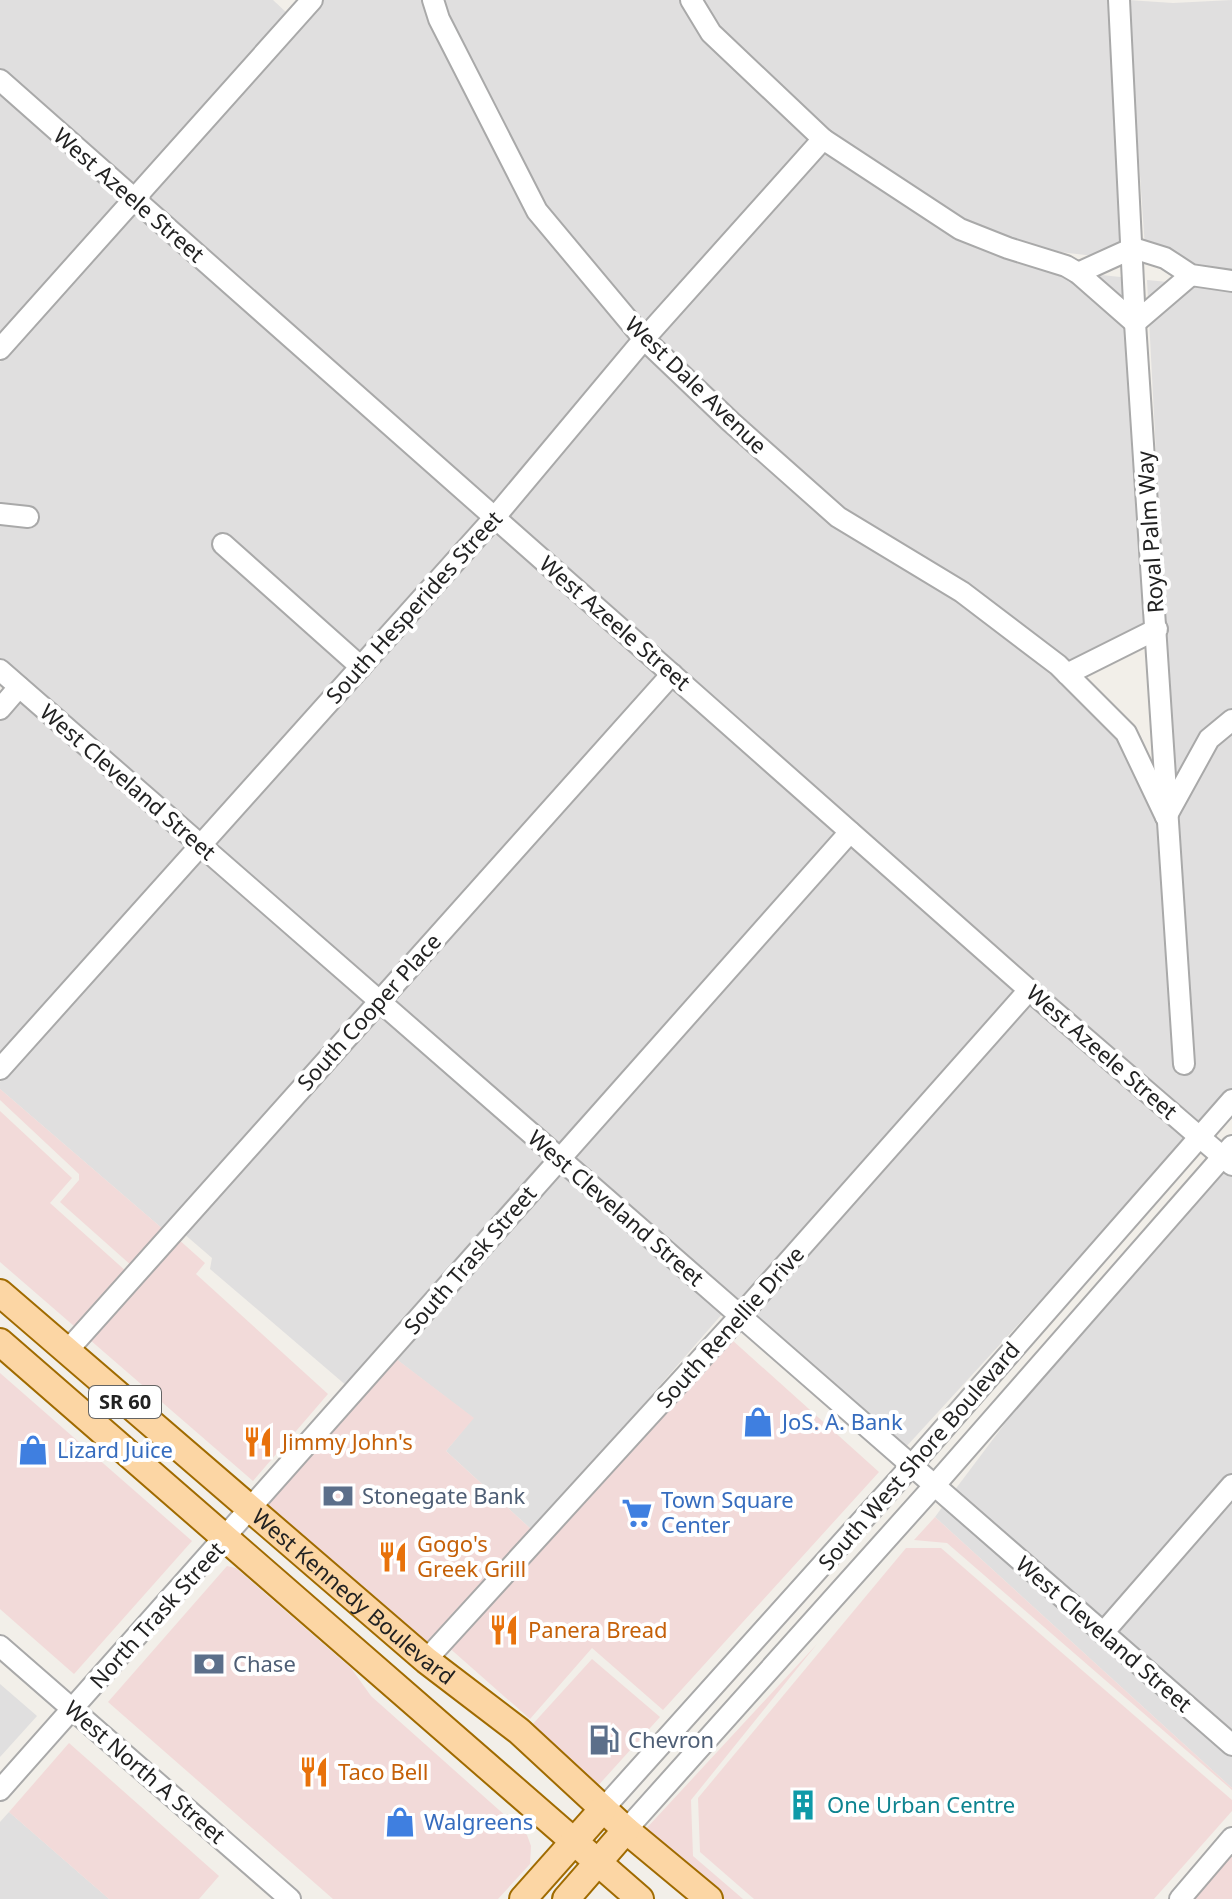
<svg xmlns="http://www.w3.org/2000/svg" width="1232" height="1899" font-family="'Noto Sans',sans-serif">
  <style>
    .residential { fill: #e0dfdf }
    .commercial { fill: #f2dad9 }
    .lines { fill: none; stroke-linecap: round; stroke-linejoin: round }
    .minor-casing { stroke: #a9a9a9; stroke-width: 24 }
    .major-casing { stroke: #a06b00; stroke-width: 30 }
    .minor { stroke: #fff; stroke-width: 20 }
    .major { stroke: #fcd6a4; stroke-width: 26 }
    .labels { text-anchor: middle; stroke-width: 8; stroke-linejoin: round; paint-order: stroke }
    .shield { fill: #fff; stroke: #646464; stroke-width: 2 }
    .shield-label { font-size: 20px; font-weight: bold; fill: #222 }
    .street-label { font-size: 22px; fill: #222; stroke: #fff }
    .shop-label { font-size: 22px; fill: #366cbe; stroke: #fff; text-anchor: start }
    .food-label { font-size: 22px; fill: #c56008; stroke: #fff; text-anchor: start }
    .service-label { font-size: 22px; fill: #4e5e75; stroke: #fff; text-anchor: start }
    .culture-label { font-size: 22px; fill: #0d838f; stroke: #fff; text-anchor: start }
  </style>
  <rect width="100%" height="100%" fill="#f2efe9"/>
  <g class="residential">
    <polygon points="0,0 273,0 288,14 135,187 0,68"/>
    <polygon points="322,0 424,0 529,216 633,340 494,504 147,198"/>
    <polygon points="442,0 680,0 705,40 811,140 645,326 544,206 447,15"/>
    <polygon points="702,0 1110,0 1128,260 1060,252 1012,239 964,221 829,132 718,27"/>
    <polygon points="1128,0 1173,3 1232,0 1232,270 1146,262"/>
    <polygon points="0,92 123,201 0,337"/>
    <polygon points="824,151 1054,270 1130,278 1148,624 1069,663 844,510 737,416 656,338"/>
    <polygon points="135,212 482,518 361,654 223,532 212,546 349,668 201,833 0,658 0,523 35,526 38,510 0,505 0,362"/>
    <polygon points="1147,280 1232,288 1232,709 1204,733 1174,786 1166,634 1168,632 1165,626"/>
    <polygon points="644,352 1052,672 1061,685 1064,684 1119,738 1157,817 1155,821 1158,823 1176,1074 1193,1070 1175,821 1215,745 1232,731 1232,1088 1200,1124 506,515"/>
    <polygon points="494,529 660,675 378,989 214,844"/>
    <polygon points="672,686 838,833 559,1146 391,1000"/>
    <polygon points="19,699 189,847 0,1057 0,721"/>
    <polygon points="850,844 1017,991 740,1304 571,1157"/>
    <polygon points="202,858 366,1003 164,1230 0,1089 0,1082"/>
    <polygon points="1030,1002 1187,1138 1052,1291 1050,1290 905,1448 752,1315"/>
    <polygon points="378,1014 546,1160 348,1387 210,1269 212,1258 183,1233"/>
    <polygon points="1222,1169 1232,1177 1232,1473 1103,1620 954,1491 1042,1374"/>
    <polygon points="559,1171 723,1313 533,1531 446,1451 473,1418 396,1359"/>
    <polygon points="1232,1498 1232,1732 1115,1631"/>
    <polygon points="943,1506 1232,1757 1232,1788 935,1517"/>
    <polygon points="0,1684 37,1716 0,1757"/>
    <polygon points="9,1812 109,1899 0,1899 0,1822"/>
  </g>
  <g class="commercial">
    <polygon points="0,1089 164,1230 132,1266 60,1202 79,1180 79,1174 0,1100"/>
    <polygon points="0,1111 72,1178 50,1203 137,1281 177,1238 205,1263 196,1274 328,1394 253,1481 0,1262"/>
    <polygon points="731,1339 879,1472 663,1710 592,1648 530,1719 446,1645"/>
    <polygon points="395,1358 474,1418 446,1451 533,1531 428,1646 267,1504"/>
    <polygon points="0,1373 192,1541 74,1674 0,1609"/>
    <polygon points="935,1517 1232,1788 1232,1790 947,1543 914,1540"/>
    <polygon points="906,1548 941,1548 1232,1800 1232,1811 1154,1899 754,1899 700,1852 698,1798"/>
    <polygon points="227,1566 236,1568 351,1668 371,1696 527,1835 531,1846 530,1864 498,1899 333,1899 108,1702"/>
    <polygon points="817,1644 691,1800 693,1856 743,1899 723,1899 643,1832"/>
    <polygon points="592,1659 660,1717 595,1789 531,1726"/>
    <polygon points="69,1743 219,1876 199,1899 109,1899 9,1812"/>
    <polygon points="1232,1851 1232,1899 1191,1899"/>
  </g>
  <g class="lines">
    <g class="minor-casing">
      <g id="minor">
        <polyline points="433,0 439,19 537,211 644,339 731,422 838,517 962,592 1058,665 1126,733 1166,817"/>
        <polyline points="691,0 711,33 823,139 960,229 1008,248 1066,266 1078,273 1135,323"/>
        <polyline points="1119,0 1135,323 1184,1064"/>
        <polyline points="0,80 1029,990 1232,1165"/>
        <polyline points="1078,273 1133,248 1165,258 1191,275 1232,281"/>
        <polyline points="1135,323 1191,275"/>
        <polyline points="0,349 312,0"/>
        <polyline points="0,514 28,517"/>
        <polyline points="223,544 361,667"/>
        <polyline points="0,670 1232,1745"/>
        <polyline points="1067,674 1157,629"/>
        <polyline points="0,709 19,687"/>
        <polyline points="1166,817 1209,739 1232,720"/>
        <polyline points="0,1069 495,517 644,339 823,139"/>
        <polyline points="67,1351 672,674"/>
        <polyline points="1103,1633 1232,1485"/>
        <polyline points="0,1646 290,1899"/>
        <polyline points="426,1660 740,1316 1029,990"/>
        <path d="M 0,1790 C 285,1471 566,1150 850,832"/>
        <polyline points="603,1809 911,1466 1232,1100"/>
        <polyline points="626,1830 934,1486 1232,1146"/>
        <polyline points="1180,1899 1232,1838"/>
      </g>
    </g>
    <g class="major-casing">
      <g id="major">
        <path id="s1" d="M 0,1293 L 426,1660 L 519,1731 L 626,1830 L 709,1899"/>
        <polyline points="0,1342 640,1899"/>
        <polyline points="523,1899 603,1809"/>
        <polyline points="566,1899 626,1830"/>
      </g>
    </g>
    <use href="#minor" class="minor"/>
    <use href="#major" class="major"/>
  </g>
  <defs>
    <g id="shop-bare" transform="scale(2.4)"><path d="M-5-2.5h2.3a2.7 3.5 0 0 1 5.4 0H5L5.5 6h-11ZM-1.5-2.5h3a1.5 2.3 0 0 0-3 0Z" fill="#3f7fe0" stroke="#fff" stroke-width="2.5" paint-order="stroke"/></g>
    <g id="restaurant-bare" transform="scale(2.4)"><path d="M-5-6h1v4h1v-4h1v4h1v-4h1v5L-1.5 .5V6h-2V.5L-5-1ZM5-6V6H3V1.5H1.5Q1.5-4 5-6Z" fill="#e8710a" stroke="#fff" stroke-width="2.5" paint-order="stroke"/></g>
    <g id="bank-bare" transform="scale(2.4)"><path d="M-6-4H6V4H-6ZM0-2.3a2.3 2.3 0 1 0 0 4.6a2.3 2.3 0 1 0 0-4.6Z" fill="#5c6f8a" stroke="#fff" stroke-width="2.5" paint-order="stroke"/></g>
    <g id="supermarket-bare" transform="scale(2.4)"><path d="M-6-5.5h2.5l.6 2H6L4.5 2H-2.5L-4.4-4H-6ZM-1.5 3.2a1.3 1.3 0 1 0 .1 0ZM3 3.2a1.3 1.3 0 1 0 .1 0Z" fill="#3f7fe0" stroke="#fff" stroke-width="2.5" paint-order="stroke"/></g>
    <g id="fuel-bare" transform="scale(2.4)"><path d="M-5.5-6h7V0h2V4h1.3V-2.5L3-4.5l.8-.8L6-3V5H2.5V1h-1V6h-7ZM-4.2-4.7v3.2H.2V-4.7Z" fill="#5c6f8a" stroke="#fff" stroke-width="2.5" paint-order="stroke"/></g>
    <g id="building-bare" transform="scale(2.4)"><path d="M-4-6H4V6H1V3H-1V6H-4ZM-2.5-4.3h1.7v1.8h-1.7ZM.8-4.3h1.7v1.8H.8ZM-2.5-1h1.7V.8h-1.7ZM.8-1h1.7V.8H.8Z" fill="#0f9aa8" stroke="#fff" stroke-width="2.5" paint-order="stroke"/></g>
  </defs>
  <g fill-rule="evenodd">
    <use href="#shop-bare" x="758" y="1422"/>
    <use href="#restaurant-bare" x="258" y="1442"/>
    <use href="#shop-bare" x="33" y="1450"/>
    <use href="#bank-bare" x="338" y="1496"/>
    <use href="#supermarket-bare" x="637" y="1513"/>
    <use href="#restaurant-bare" x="393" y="1557"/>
    <use href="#restaurant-bare" x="504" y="1630"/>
    <use href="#bank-bare" x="209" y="1664"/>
    <use href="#fuel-bare" x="604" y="1740"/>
    <use href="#restaurant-bare" x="314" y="1772"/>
    <use href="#building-bare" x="803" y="1805"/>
    <use href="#shop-bare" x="400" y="1822"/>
  </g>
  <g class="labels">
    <rect class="shield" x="89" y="1386" width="72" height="32" rx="6"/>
    <g class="shield-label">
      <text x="125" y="1409">SR 60</text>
    </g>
    <g class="street-label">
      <text transform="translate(129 195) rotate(41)" y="8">West Azeele Street</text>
      <text transform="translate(696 385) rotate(44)" y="8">West Dale Avenue</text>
      <text transform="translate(1150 532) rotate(-94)" y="8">Royal Palm Way</text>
      <text transform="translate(414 607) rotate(-48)" y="8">South Hesperides Street</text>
      <text transform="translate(615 623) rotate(41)" y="8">West Azeele Street</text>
      <text transform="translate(128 782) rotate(41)" y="8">West Cleveland Street</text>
      <text transform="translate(369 1012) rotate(-48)" y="8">South Cooper Place</text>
      <text transform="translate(1102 1052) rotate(41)" y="8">West Azeele Street</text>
      <text transform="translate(616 1208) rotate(41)" y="8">West Cleveland Street</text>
      <text transform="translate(470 1260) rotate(-49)" y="8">South Trask Street</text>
      <text transform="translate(730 1327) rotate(-48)" y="8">South Renellie Drive</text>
      <text transform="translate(919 1456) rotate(-49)" y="8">South West Shore Boulevard</text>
      <text dy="8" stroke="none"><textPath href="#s1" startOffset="466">West Kennedy Boulevard</textPath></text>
      <text transform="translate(157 1615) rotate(-48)" y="8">North Trask Street</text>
      <text transform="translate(1104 1634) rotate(41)" y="8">West Cleveland Street</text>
      <text transform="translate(145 1772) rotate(41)" y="8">West North A Street</text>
    </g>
    <g class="shop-label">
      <text x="782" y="1430">JoS. A. Bank</text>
      <text x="57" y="1458">Lizard Juice</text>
      <text x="661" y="1508">Town Square<tspan x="661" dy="25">Center</tspan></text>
      <text x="424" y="1830">Walgreens</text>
    </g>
    <g class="food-label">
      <text x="282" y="1450">Jimmy John's</text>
      <text x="417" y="1552">Gogo's<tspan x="417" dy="25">Greek Grill</tspan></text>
      <text x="528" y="1638">Panera Bread</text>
      <text x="338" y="1780">Taco Bell</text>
    </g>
    <g class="service-label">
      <text x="362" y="1504">Stonegate Bank</text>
      <text x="233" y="1672">Chase</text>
      <text x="628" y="1748">Chevron</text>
    </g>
    <g class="culture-label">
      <text x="827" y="1813">One Urban Centre</text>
    </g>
  </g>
</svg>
